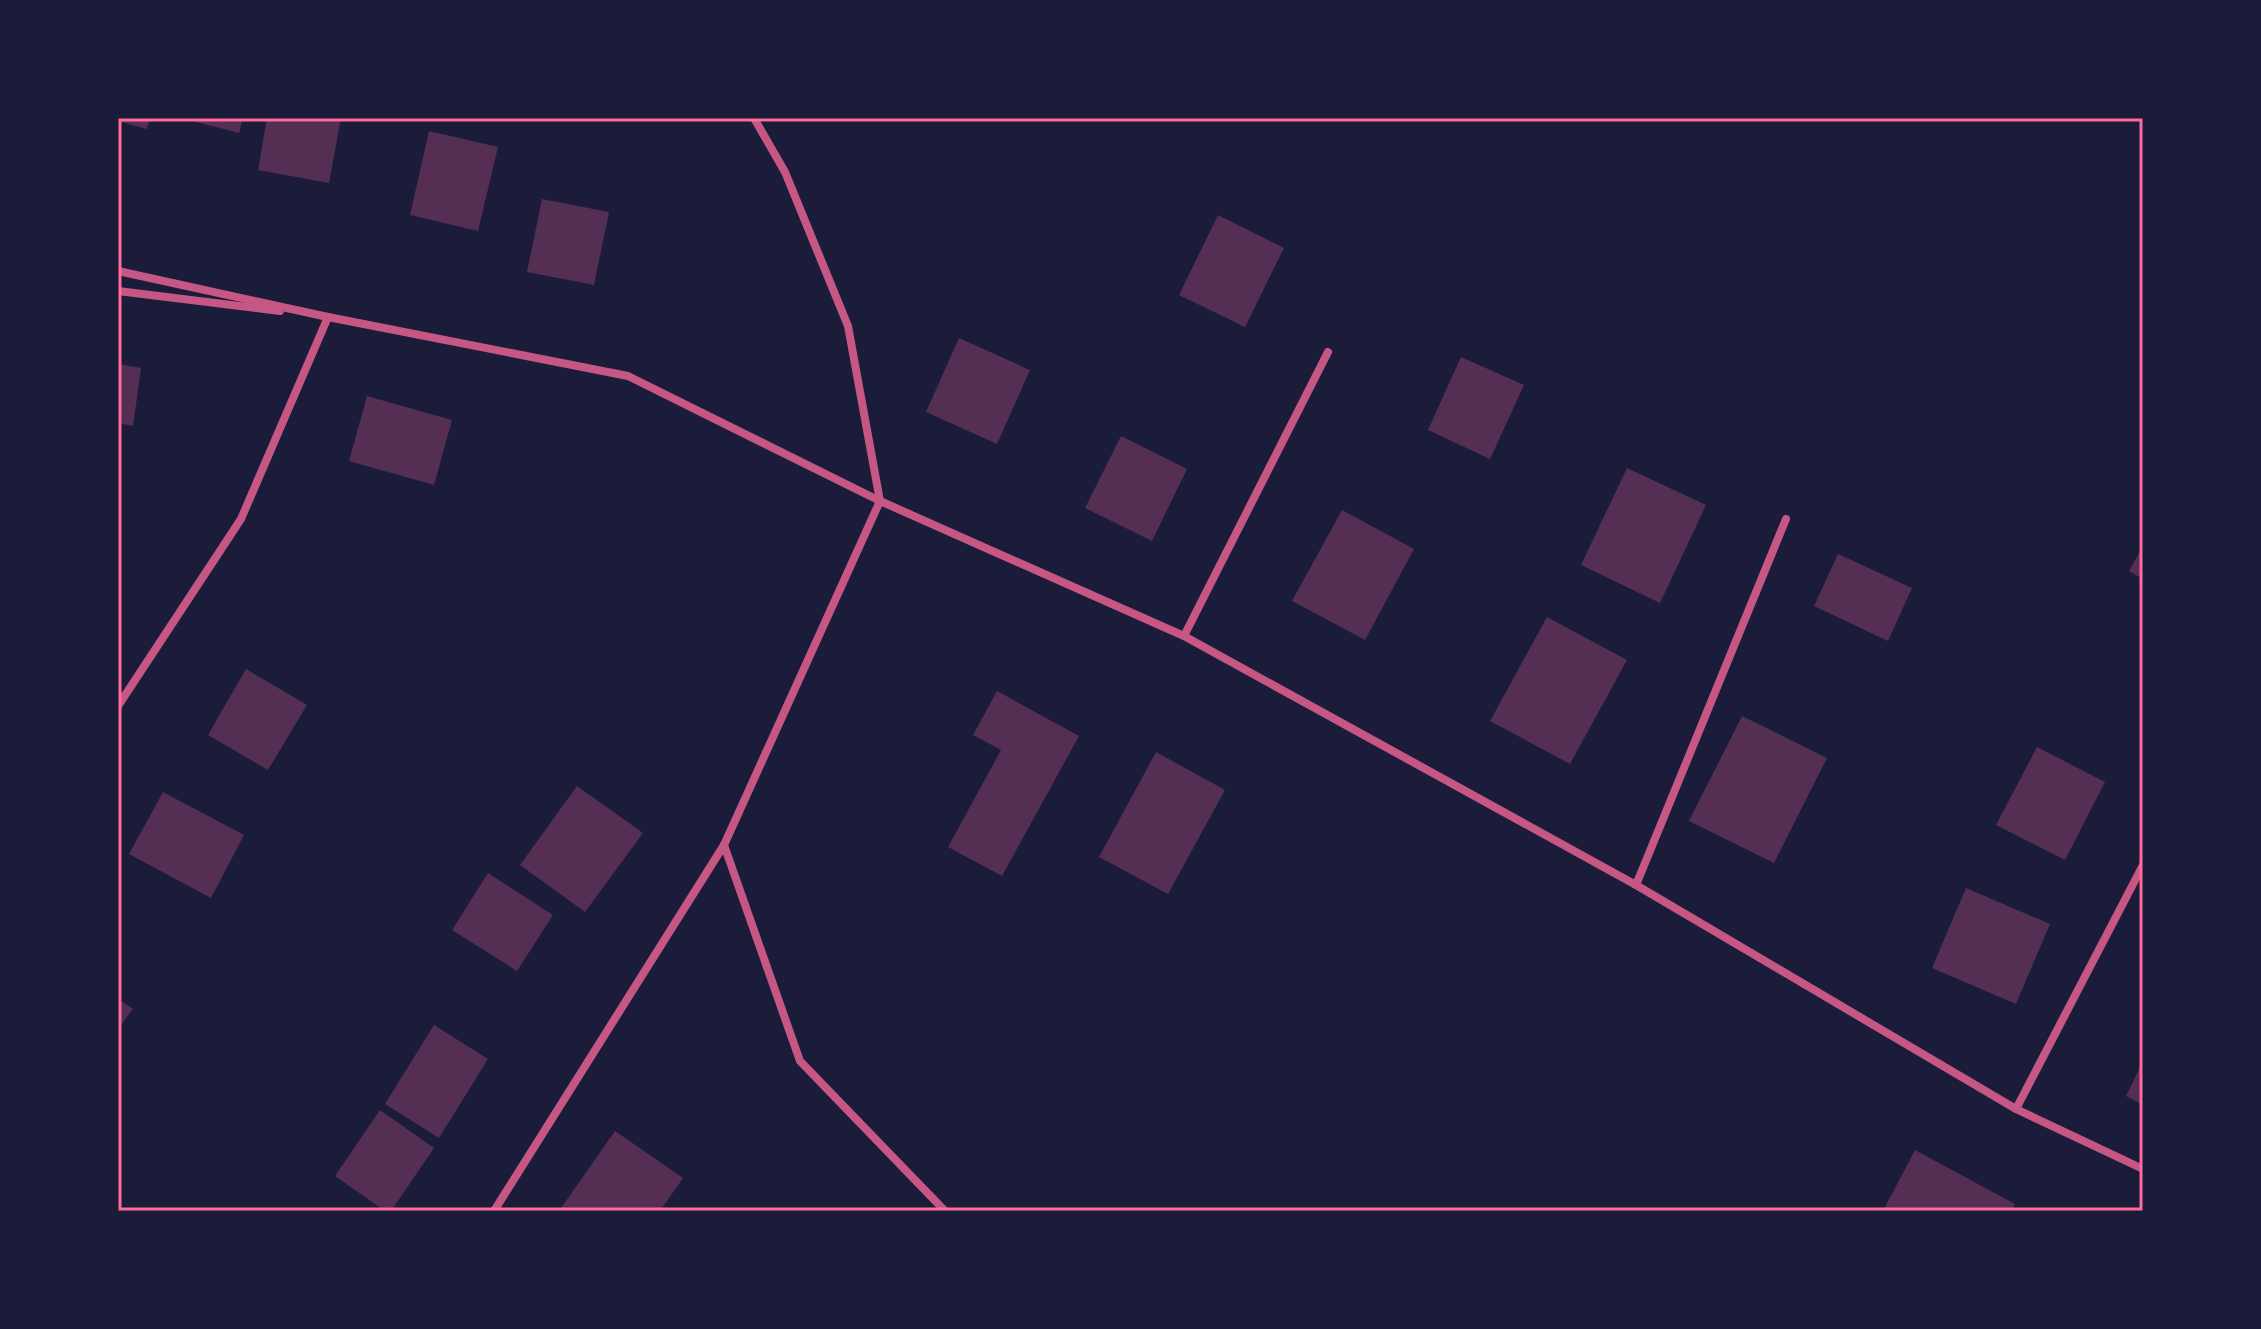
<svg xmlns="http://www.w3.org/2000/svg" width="2261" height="1329" font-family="Rubik,sans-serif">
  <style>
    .building { fill: #542f53 }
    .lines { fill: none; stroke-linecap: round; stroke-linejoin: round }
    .minor { stroke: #c65784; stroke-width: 8 }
    .neatline { fill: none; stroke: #ff6b9d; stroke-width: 3 }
  </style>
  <rect width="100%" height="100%" fill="#1b1b3a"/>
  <g class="building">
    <polygon points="118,118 150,118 147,129 118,121"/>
    <polygon points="181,118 243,118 239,133"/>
    <polygon points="267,118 341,118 329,183 258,170"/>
    <polygon points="429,131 498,147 478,231 410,215"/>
    <polygon points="542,199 609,212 594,285 527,272"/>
    <polygon points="1218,215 1284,248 1245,327 1179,295"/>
    <polygon points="959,338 1030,370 997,444 926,412"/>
    <polygon points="1461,357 1524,385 1490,459 1428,430"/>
    <polygon points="118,364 141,368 133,426 118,423"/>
    <polygon points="367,396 452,420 434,485 349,461"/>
    <polygon points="1121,436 1187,469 1152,541 1085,508"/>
    <polygon points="1627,468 1706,505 1660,603 1581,565"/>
    <polygon points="1342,510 1414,549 1365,640 1292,601"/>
    <polygon points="2143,546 2143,579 2129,571"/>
    <polygon points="1838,554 1912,588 1888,641 1814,606"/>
    <polygon points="1547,617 1627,660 1570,764 1490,721"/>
    <polygon points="246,669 307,705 268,770 208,735"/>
    <polygon points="997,691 1079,736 1002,876 948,847 1001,750 973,735"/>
    <polygon points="1742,716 1827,758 1774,863 1689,821"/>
    <polygon points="2037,747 2105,782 2065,860 1996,825"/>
    <polygon points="1156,752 1225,790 1168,894 1099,857"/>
    <polygon points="577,786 643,833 585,912 520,865"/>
    <polygon points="163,792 244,835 211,898 129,854"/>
    <polygon points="488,873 553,915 517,971 452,930"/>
    <polygon points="1966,888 2050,924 2016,1004 1932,968"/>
    <polygon points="118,999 133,1009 118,1029"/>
    <polygon points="434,1025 488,1059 439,1138 385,1104"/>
    <polygon points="2143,1061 2143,1105 2126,1096"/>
    <polygon points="380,1110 434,1148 391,1211 385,1211 335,1176"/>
    <polygon points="615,1131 683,1178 660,1211 559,1211"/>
    <polygon points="1915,1150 2015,1204 2011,1211 1883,1211"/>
  </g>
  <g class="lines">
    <g class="minor">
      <polyline points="118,271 328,317 628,376 880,501 1184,636 1636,885 2016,1109 2143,1169"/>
      <polyline points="118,291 280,311"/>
      <polyline points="1184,636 1328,352"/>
      <polyline points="118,706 241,519 328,317"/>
      <polyline points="724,845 800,1061 945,1211"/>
      <polyline points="1636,885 1786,519"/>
      <polyline points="2016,1109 2143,865"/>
      <polyline points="494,1211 724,845 880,501 848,326 785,172 754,118"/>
    </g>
  </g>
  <rect width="2261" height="1329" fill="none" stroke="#1b1b3a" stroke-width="240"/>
  <rect x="120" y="120" width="2021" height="1089" class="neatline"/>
</svg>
